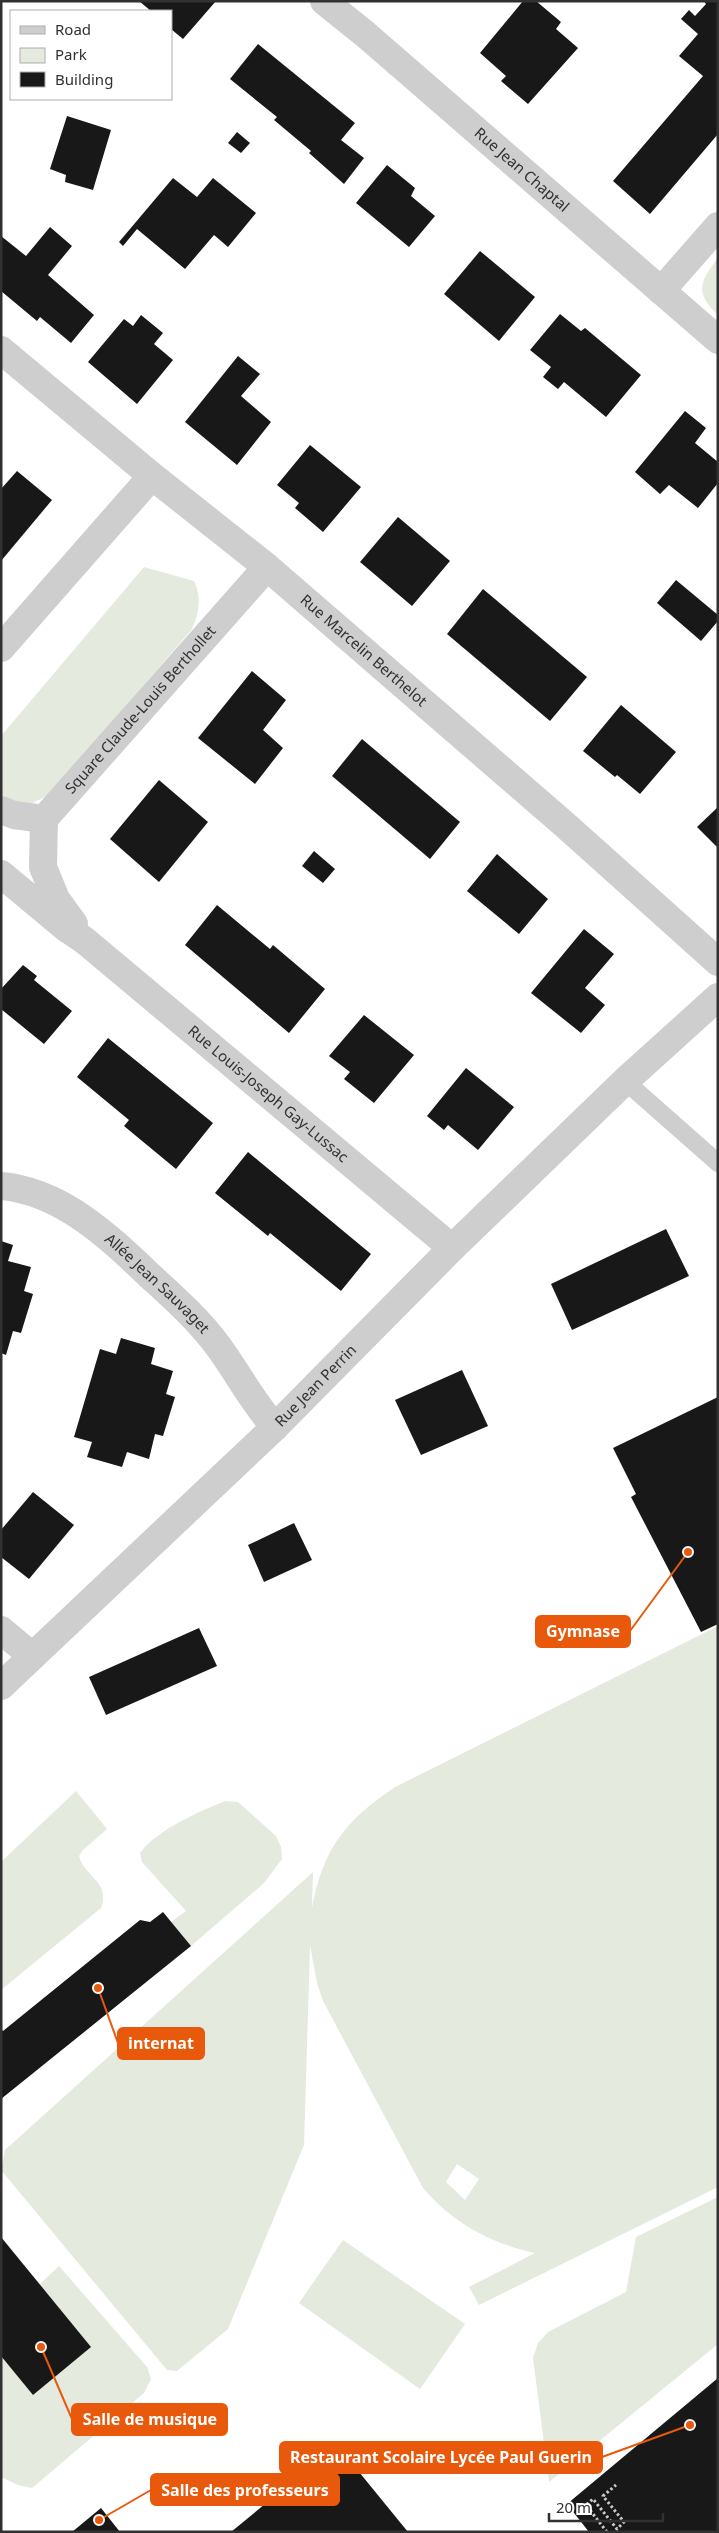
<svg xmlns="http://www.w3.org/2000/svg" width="719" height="2533" font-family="'Noto Sans',sans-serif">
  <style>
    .green { fill: #e4eade; fill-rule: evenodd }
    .building { fill: #181818 }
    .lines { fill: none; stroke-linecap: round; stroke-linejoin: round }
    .path { stroke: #cbcbcb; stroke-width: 3; stroke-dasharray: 2.5 2.5; stroke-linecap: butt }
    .service { stroke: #cecece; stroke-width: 18 }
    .minor { stroke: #cecece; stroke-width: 28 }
    .labels { text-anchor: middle; stroke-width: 5; stroke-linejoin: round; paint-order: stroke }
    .street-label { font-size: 15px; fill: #313131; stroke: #fff }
    .leader { fill: none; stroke: #e8590c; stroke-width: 2 }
    .callout-dot { fill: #e8590c; stroke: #fff; stroke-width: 2 }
    .callout { fill: #e8590c; stroke: #e8590c; stroke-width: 2 }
    .callout-label { font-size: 16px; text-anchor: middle; font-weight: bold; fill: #fff }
  </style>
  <rect width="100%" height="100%" fill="#fff"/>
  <g class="green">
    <path d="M 718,258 L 718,315 C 694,293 700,281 718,258 Z"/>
    <path d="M 144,567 L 194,581 C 202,598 199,612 192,629 L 49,795 L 28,805 L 1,799 L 1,736 Z"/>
    <path d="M 718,1626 L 718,2187 L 479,2305 L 469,2287 L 535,2253 C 490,2243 453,2223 423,2188 L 323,2001 L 317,1983 L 310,1945 L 304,2145 L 228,2329 L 177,2371 L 167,2370 L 1,2170 L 5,2150 L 313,1872 L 312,1908 C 323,1848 346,1820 395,1787 ZM 457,2164 L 479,2179 L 465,2200 L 446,2182 Z"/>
    <path d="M 76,1791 L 107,1829 L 83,1850 L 79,1856 C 85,1878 111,1882 101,1908 L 1,1990 L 1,1862 Z"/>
    <path d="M 225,1801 L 238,1802 L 276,1836 L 281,1847 L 282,1859 L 264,1883 L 191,1946 L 171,1922 L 186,1911 L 142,1862 L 140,1853 C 157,1830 198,1812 225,1801 Z"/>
    <polygon points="718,2197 718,2344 549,2482 533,2358 538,2343 548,2332 626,2292 636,2237"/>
    <polygon points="343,2240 465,2324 420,2389 299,2303"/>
    <polygon points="59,2266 147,2367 151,2379 144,2393 32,2488 18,2485 1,2477 1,2356 33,2395 90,2347 39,2285"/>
  </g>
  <g class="building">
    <polygon points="139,1 216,1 183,39 171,29 171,11 151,11"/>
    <polygon points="523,1 536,1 561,22 556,29 578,48 528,104 501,81 506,76 480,53"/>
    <polygon points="704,1 718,1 718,134 650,214 613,181 703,76 679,56 698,34 681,19 689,10 695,16 706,4"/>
    <polygon points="258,44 355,123 341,140 364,158 344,184 309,153 311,151 274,120 277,117 230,79"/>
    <polygon points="67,116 111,130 93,190 65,182 66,175 50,169"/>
    <polygon points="237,132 250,143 241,153 228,143"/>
    <polygon points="387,165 415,188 411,196 435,216 409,247 356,203"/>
    <polygon points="173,178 197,197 213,178 256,213 228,247 214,235 185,269 137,229 123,246 119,242"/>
    <polygon points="50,227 72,246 48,275 94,315 71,343 40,317 37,321 1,291 1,236 26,256"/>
    <polygon points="480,251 535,297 499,341 444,294"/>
    <polygon points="560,314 581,331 585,328 641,375 606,417 564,382 558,389 543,377 551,367 530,350"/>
    <polygon points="141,315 163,333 154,344 173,360 137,404 88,362 124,319 133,326"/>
    <polygon points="238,356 260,374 241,396 271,422 237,465 185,422"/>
    <polygon points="685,411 706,428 695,443 718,462 718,483 698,508 669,485 660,494 635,472"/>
    <polygon points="310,445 361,487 323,532 295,508 299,503 277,485"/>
    <polygon points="17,471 52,500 1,561 1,489"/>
    <polygon points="398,517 450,561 412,606 360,562"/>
    <polygon points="676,580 718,615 718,621 701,641 657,603"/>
    <polygon points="483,589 587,677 550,721 447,634"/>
    <polygon points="252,671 286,700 263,730 283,748 255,784 198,738"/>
    <polygon points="621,705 676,752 640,794 617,775 615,777 583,751"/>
    <polygon points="362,739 460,822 430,859 332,776"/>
    <polygon points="159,780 208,822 159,882 110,839"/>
    <polygon points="718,807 718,848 697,827"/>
    <polygon points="314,851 335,869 323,883 302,866"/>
    <polygon points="497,854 548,899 519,934 467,891"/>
    <polygon points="217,905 270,949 273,945 325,989 289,1033 185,945"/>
    <polygon points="584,929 614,954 585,988 605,1005 581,1033 531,993"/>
    <polygon points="23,965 37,976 34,980 72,1011 44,1044 1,1009 1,989"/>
    <polygon points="364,1015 414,1055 374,1103 344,1079 350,1072 329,1056"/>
    <polygon points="108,1038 213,1123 176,1169 124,1126 129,1120 77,1077"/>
    <polygon points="466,1068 514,1107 478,1150 448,1125 444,1130 427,1116"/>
    <polygon points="248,1152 371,1254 341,1291 270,1233 268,1236 215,1193"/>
    <polygon points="666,1229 689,1276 572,1330 551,1284"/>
    <polygon points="1,1241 13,1245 8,1261 31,1267 24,1291 33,1294 21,1333 13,1331 6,1355 1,1353"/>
    <polygon points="121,1338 155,1348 151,1364 173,1371 166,1394 175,1397 163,1436 155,1434 149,1459 127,1452 122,1467 87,1457 92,1442 74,1437 100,1349 116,1354"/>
    <polygon points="462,1370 488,1426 421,1455 395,1400"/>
    <polygon points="718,1397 718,1624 701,1632 631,1497 636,1494 613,1448"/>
    <polygon points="33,1492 74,1525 29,1579 1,1557 1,1530"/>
    <polygon points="294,1523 312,1560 264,1582 248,1545"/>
    <polygon points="199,1628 217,1666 106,1715 89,1677"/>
    <polygon points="163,1912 191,1946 1,2099 1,2029 3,2031 140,1920 150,1922"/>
    <polygon points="1,2237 91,2347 33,2395 1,2356"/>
    <polygon points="718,2378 718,2532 589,2532 567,2504"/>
    <polygon points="337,2445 408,2532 231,2532"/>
    <polygon points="101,2508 120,2532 72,2532"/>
  </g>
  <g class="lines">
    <polyline class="path" points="607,2532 586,2505 593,2499 617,2529 624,2522 603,2496 616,2485"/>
    <polyline class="service" points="625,1081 718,1163"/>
    <g class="minor">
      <path id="s1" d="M 324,1 L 365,34 L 718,340"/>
      <polyline points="661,291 718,226"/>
      <path id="s2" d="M 1,350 L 152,476 L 267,567 L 564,824 L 718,962"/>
      <polyline points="1,648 152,476"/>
      <path id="s3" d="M 1,810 L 14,815 L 44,819 L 267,567"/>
      <polyline points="44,819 43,867 56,899 74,924"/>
      <path id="s4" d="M 1,874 L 66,928 L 84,940 L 452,1248"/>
      <path id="s5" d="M 1,1186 C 61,1191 108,1236 149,1275 C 173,1297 198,1319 218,1346 C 238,1373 252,1402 275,1427"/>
      <polyline points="1,1630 32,1656"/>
      <path id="s6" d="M 1,1686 L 275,1427 L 452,1248 L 625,1081 L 718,997"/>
    </g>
  </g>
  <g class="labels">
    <g class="street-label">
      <text dy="5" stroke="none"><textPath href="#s1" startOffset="260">Rue Jean Chaptal</textPath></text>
      <text dy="5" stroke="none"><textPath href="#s2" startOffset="471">Rue Marcelin Berthelot</textPath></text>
      <text dy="5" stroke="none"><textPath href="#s3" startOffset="190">Square Claude-Louis Berthollet</textPath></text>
      <text dy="5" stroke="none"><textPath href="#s4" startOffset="346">Rue Louis-Joseph Gay-Lussac</textPath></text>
      <text dy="5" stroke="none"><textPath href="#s5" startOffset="188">Allée Jean Sauvaget</textPath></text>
      <text dy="5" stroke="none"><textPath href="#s6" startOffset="435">Rue Jean Perrin</textPath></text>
    </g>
  </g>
  <path class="leader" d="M688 1552L630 1631M98 1988L118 2043M41 2347L72 2419M690 2425L602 2457M99 2520L151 2490"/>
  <g class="callout-dot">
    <circle cx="688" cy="1552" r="5"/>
    <circle cx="98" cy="1988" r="5"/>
    <circle cx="41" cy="2347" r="5"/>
    <circle cx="690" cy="2425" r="5"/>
    <circle cx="99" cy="2520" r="5"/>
  </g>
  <g class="callout">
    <rect x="536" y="1616" width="94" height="31" rx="5"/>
    <rect x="118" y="2028" width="86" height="31" rx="5"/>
    <rect x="72" y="2404" width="155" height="31" rx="5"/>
    <rect x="280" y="2442" width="322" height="31" rx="5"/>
    <rect x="151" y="2474" width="188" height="31" rx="5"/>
  </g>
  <g class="callout-label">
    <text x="583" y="1637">Gymnase</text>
    <text x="161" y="2049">internat</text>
    <text x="150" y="2425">Salle de musique</text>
    <text x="441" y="2463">Restaurant Scolaire Lycée Paul Guerin</text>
    <text x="245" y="2496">Salle des professeurs</text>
  </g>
  <rect width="719" height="2533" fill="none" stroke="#313131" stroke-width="5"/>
  <rect x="10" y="10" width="162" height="90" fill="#ffffff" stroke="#adadad"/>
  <rect x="20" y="26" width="25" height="8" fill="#cecece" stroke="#adadad"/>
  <text x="55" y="35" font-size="15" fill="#313131">Road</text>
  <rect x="20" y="48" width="25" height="15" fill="#e4eade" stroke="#adadad"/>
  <text x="55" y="60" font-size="15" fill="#313131">Park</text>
  <rect x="20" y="72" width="25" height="15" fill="#181818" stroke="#adadad"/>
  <text x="55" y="85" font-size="15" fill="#313131">Building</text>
  <path d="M549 2513v8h114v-8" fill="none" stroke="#313131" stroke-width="2.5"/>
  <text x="556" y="2513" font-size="15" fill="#313131" stroke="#ffffff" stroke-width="4" paint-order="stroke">20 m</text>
</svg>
